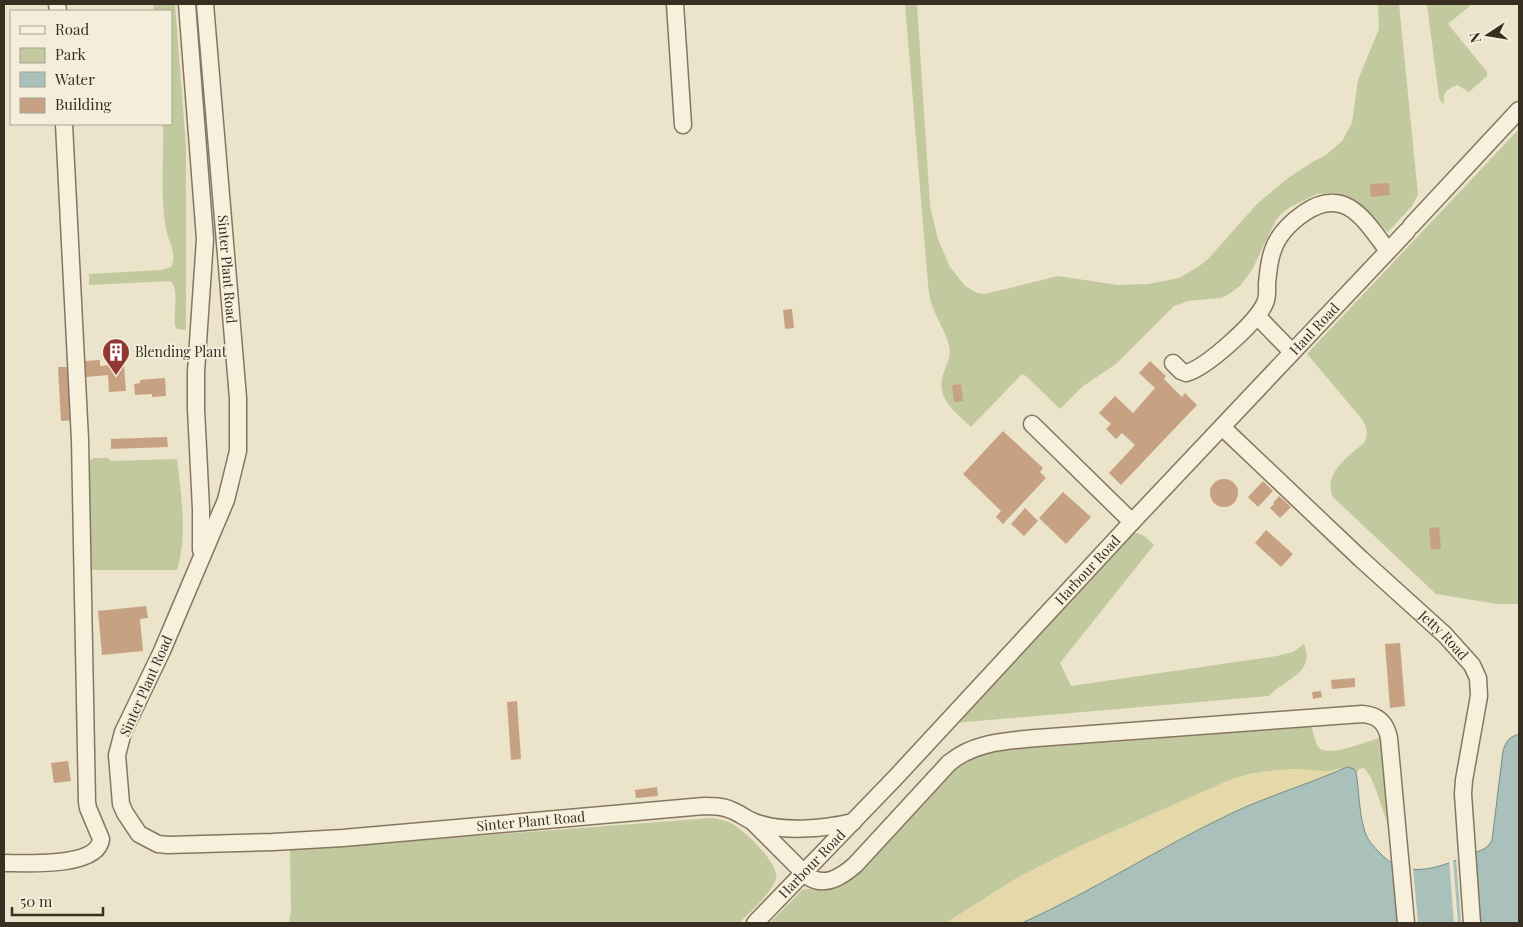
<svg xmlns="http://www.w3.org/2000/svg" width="1523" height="927" font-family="'Playfair Display',serif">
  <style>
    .green { fill: #c2c99e }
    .sand { fill: #e5d8a9 }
    .water { fill: #aac0bb; stroke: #718e89 }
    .pier { fill: #ebe3ca }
    .building { fill: #c6a283 }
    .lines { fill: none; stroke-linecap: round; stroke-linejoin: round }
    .minor-casing { stroke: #87765f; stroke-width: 19 }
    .minor { stroke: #f7f0dc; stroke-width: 16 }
    .labels { text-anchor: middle; stroke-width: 4; stroke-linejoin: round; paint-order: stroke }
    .street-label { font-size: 14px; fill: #382e22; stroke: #f3edd9 }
    .poi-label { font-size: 14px; fill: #382e22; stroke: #f3edd9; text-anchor: start }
  </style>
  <rect width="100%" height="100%" fill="#ebe3ca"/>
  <g class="green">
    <path d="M 153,4 L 175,4 L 186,147 L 186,330 L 177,329 L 175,326 C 173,314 180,288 170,281 L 89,285 L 89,274 L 162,270 L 171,267 C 178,254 168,242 166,229 C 160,195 164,159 163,124 L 171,124 L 171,11 L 154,11 Z"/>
    <path d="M 905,4 L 917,4 L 930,206 L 938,239 L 950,267 L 965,286 L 977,293 L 984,294 L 1006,289 L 1058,276 L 1117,285 L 1148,284 L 1179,278 L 1198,267 L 1208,259 L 1257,204 L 1288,178 L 1314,161 L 1326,155 L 1342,141 L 1352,123 L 1358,80 L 1379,29 L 1378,4 L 1399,4 L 1418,195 L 1412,206 L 1388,232 L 1363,211 L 1333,193 L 1317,194 L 1290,207 L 1282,213 L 1276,220 L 1252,270 L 1240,286 L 1229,294 L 1221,298 L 1188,301 L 1174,306 L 1116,364 L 1082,387 L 1060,409 L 1026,376 L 1022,374 L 971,427 C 955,412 934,397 944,372 C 948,361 952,355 948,342 C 945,331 938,321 934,310 C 930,302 929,293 928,284 Z"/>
    <path d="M 1427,4 L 1472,4 L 1448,24 L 1487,72 L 1487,76 L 1469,92 L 1457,85 C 1446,90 1443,92 1444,104 L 1441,102 L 1439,97 Z"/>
    <path d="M 1519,129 L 1519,604 L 1497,604 L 1436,594 L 1333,497 C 1322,474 1349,456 1364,443 C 1369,433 1367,426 1361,418 L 1307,354 Z"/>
    <path d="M 94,458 L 108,458 L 111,461 L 177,459 C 181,496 188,534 177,570 L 89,570 L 88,462 Z"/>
    <path d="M 1134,533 C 1143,533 1148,539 1154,545 L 1060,663 L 1071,686 L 1277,656 L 1293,652 L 1304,644 C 1316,674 1284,679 1269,696 L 954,723 L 1131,534 Z"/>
    <path d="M 1311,726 C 1314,732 1314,742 1319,748 C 1328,758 1370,740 1383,737 L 1391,831 C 1383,815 1375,778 1364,768 L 1359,769 L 1357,772 L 1354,769 L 1347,767 L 1329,771 L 1253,773 L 1232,779 L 1078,847 L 1017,878 L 946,923 L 770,923 L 803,889 L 836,888 L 846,882 L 899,830 L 910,815 L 953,768 L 976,756 L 1004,747 Z"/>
    <path d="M 712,818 C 719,819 725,820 731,823 C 744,830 779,863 776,878 C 773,892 749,913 739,923 L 289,923 L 291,912 L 290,850 Z"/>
  </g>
  <path class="sand" d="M 1519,734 L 1519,923 L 946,923 L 1017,878 L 1078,847 L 1232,779 C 1253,773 1275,769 1297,769 C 1307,769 1318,771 1328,771 C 1338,771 1349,763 1356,772 L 1362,820 L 1370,843 L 1395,867 L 1414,870 L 1426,870 L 1449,863 L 1484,849 L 1489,845 L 1492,840 L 1495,821 L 1503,751 C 1506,741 1509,737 1519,734 Z"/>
  <path class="water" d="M 1519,734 L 1519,923 L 1022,923 C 1093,891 1159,848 1230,814 C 1268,796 1309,784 1347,767 L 1354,769 L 1356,772 C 1359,791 1359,811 1364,829 C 1367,840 1373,846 1381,854 C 1410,885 1451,862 1484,849 L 1489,845 L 1492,840 L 1503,751 C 1506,741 1509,737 1519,734 Z"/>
  <g class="pier">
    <polygon points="1472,852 1477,923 1461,923 1456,858"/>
    <polygon points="1453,859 1458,923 1454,923 1449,860"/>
    <polygon points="1396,865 1413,868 1418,923 1400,923"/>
  </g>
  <g class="building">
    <polygon points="1389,183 1390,195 1371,197 1370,184"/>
    <polygon points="792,309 794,328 785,329 783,310"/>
    <polygon points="100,360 100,366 124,364 126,391 109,392 108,375 86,377 85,361"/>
    <polygon points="1150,361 1166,376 1164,379 1182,397 1185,393 1197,405 1121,485 1109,473 1135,445 1122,433 1116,439 1106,429 1111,424 1099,413 1115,396 1133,413 1155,388 1139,373"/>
    <polygon points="58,367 71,367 74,420 61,421"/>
    <polygon points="165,378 166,396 152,397 152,394 135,395 134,384 140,383 140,380"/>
    <polygon points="961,384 963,401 954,402 952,385"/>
    <polygon points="1003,431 1043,468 1040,472 1046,478 1003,524 996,517 1001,511 963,474"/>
    <polygon points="167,437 168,447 111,449 111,439"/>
    <circle cx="1224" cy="493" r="14"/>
    <polygon points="1263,481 1273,491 1258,507 1248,497"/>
    <polygon points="1063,492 1091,517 1066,544 1039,518"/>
    <polygon points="1279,496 1291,507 1280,518 1270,508 1274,504 1273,503"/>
    <polygon points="1025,508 1038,521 1024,536 1011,524"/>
    <polygon points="1439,527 1441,549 1431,550 1429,528"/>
    <polygon points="1266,530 1293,554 1281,567 1255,543"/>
    <polygon points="146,606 148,618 140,619 143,651 102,655 98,611"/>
    <polygon points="1400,643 1405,706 1390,708 1385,644"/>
    <polygon points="1355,678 1355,687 1332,689 1331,680"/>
    <polygon points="1321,691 1322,697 1313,699 1312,692"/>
    <polygon points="517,701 521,759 511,760 507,702"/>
    <polygon points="68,761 71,781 54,783 51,763"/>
    <polygon points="657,787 658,796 636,798 635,790"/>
  </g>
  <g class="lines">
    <g class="minor-casing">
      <g id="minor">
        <polyline points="57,4 58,11"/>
        <polyline points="187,4 205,239 196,372 196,409 201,509 201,550"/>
        <path id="s1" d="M 205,4 L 238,398 L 238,451 L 226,500 L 162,651 L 123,732 L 117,755 L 121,804 L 125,813 L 139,834 L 158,844 L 168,845 L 273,842 L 343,838 L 704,806 C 713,806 723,806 731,810 C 739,813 745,818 752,821 C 780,833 824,829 853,822"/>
        <polyline points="675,4 683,125"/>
        <polyline points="1411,226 1519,110"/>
        <polyline points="1257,316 1292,352"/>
        <path d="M 1173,363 L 1181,371 L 1186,373 C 1206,368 1257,322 1265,303 C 1268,297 1267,290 1267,284 C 1268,273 1269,260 1273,250 C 1278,235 1291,222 1304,213 C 1345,185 1365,220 1388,251"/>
        <polyline points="1032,424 1132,522"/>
        <path id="s2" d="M 1222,427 L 1361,559 L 1445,635 L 1472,665 L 1478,678 L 1479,696 L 1464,780 L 1463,794 L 1472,923"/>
        <path d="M 752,821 L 807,876 C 825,888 841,877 855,865 L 949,763 C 974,742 1006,741 1037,738 L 1362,714 C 1378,715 1386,723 1389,738 L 1406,923"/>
        <path d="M 4,863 C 25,863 98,868 101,839 L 88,808 L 87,802 L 80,440 L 64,124"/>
        <path id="s3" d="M 755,923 L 896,777 L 1132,522 L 1407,231"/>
      </g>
    </g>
    <use href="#minor" class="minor"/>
  </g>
  <defs>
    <g id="building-pin" transform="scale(1.4375)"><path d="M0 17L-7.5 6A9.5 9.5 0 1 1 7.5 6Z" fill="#913834" stroke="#f3edd9"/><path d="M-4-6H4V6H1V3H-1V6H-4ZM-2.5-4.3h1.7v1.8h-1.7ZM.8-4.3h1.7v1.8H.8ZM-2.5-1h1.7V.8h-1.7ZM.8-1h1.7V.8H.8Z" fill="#fff"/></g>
  </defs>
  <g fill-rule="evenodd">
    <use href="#building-pin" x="116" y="352"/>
  </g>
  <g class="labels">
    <g class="street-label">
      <text dy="5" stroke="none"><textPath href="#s1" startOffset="266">Sinter Plant Road</textPath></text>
      <text dy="5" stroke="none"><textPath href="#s3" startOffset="816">Haul Road</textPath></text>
      <text dy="5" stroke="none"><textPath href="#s3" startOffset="485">Harbour Road</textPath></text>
      <text dy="5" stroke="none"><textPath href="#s2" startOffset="304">Jetty Road</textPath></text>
      <text transform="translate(146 686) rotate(-66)" y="5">Sinter Plant Road</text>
      <text dy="5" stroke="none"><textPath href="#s1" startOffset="1256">Sinter Plant Road</textPath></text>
      <text dy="5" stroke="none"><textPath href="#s3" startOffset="82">Harbour Road</textPath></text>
    </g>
    <g class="poi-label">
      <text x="135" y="357">Blending Plant</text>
    </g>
  </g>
  <rect width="1523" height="927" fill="none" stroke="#382e22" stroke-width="10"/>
  <rect x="10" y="10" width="162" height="115" fill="#f3edd9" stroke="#a8a190"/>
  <rect x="20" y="26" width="25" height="8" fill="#f7f0dc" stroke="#a8a190"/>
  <text x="55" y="35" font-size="15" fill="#382e22">Road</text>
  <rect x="20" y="48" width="25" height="15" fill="#c2c99e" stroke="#a8a190"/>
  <text x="55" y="60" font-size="15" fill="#382e22">Park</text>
  <rect x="20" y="72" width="25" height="15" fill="#aac0bb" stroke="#a8a190"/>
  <text x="55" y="85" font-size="15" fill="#382e22">Water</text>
  <rect x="20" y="98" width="25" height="15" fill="#c6a283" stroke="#a8a190"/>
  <text x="55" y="110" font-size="15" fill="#382e22">Building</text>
  <g transform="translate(1488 35) rotate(258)" stroke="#f3edd9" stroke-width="4" paint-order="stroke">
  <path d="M0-4L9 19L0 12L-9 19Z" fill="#382e22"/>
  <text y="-8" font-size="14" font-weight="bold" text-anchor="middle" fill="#382e22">N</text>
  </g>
  <path d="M12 907v8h91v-8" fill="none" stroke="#382e22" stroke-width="2.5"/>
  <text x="20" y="907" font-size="15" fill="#382e22" stroke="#f3edd9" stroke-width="4" paint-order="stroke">50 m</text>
</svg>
